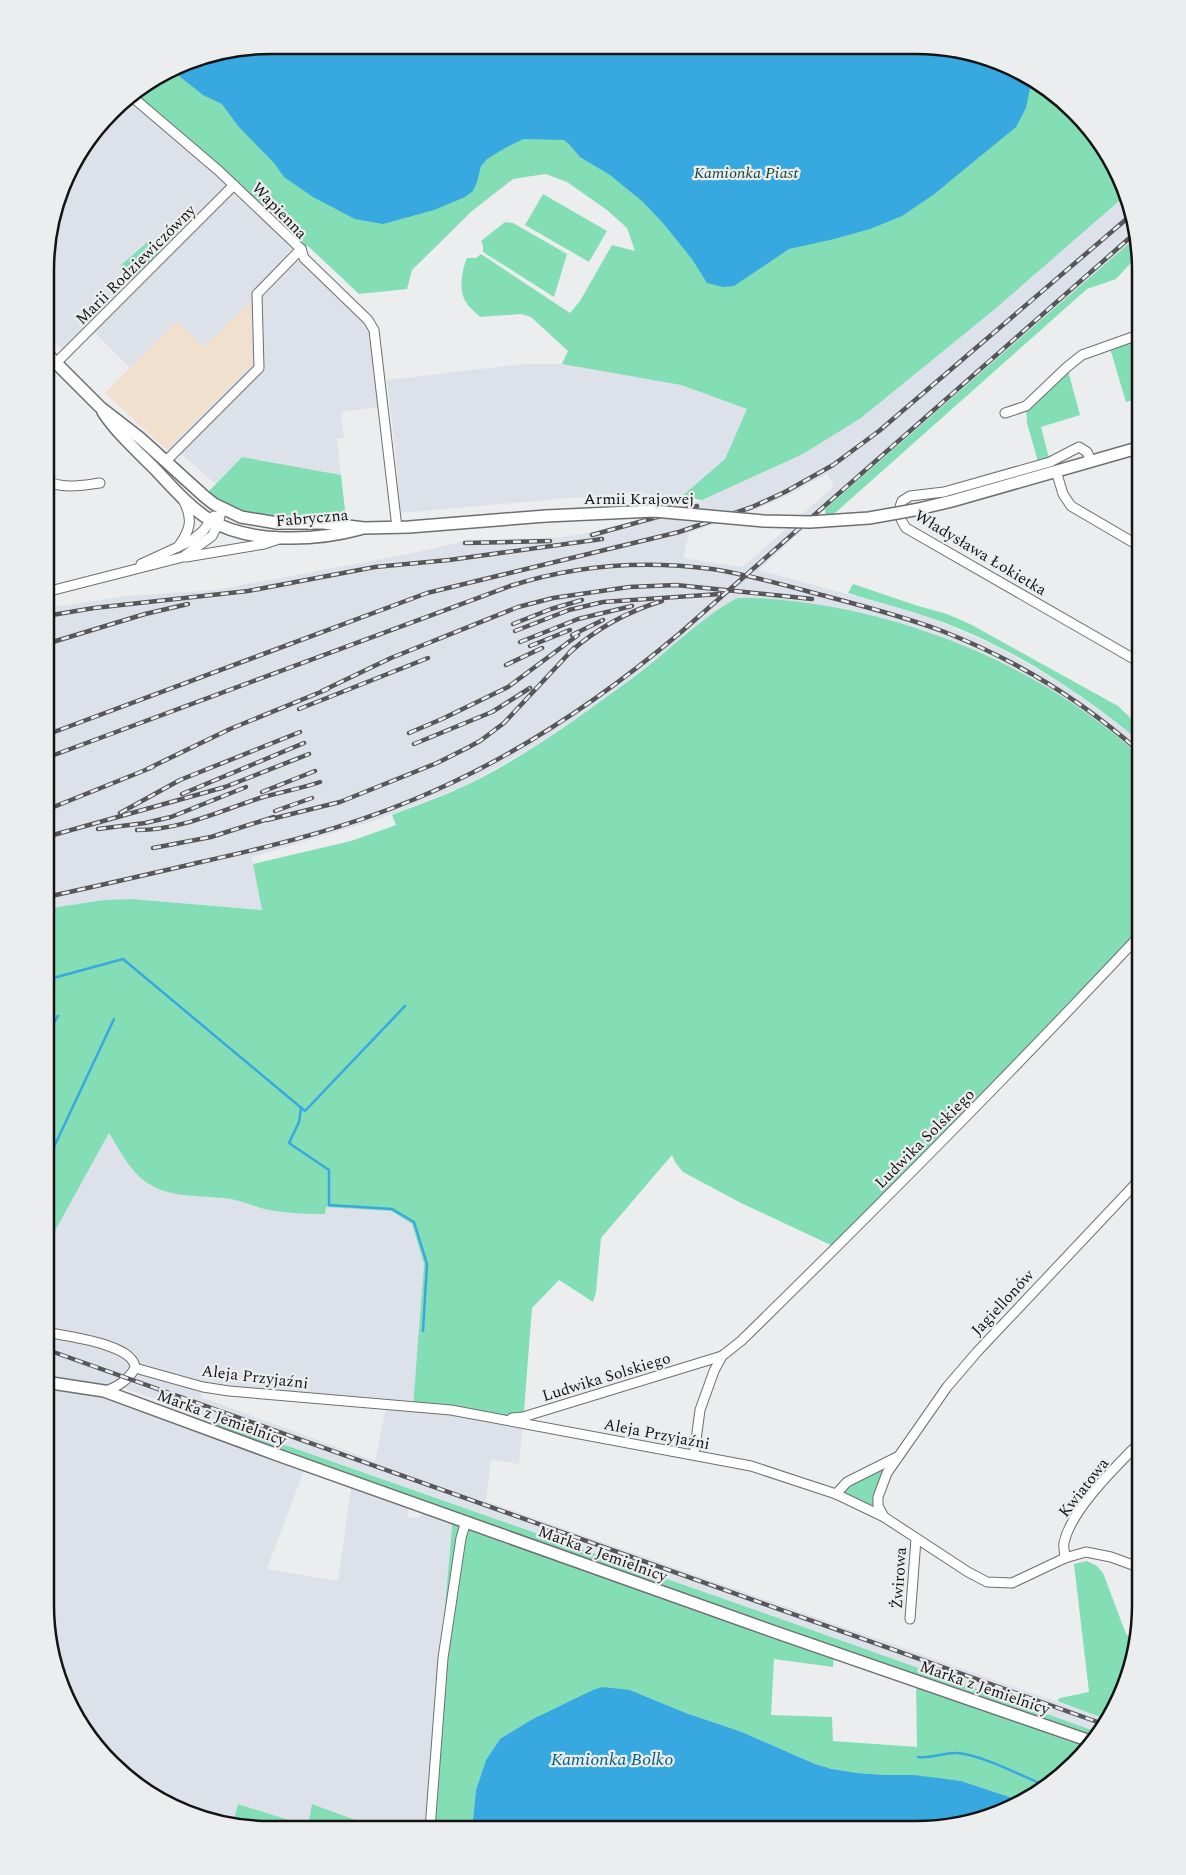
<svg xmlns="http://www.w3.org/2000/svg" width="1186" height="1875" font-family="Spectral,serif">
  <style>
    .commercial { fill: #f2e0cf }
    .built { fill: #dde2ea; fill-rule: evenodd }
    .green { fill: #83deb6; fill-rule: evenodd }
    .water { fill: #37a8e0 }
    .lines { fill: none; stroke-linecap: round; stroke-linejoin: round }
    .stream { stroke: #37a8e0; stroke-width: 2.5 }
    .minor-casing { stroke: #6e6f70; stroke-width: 11 }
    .major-casing { stroke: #6e6f70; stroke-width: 14 }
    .minor { stroke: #fff; stroke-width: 9 }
    .major { stroke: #fff; stroke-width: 11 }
    .rail-casing { stroke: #575759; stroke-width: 4.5 }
    .rail { stroke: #ecedef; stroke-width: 2.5; stroke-dasharray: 8; stroke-linecap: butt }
    .major-bridge-casing { stroke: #6e6f70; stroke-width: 14; stroke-linecap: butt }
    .major-bridge { stroke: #fff; stroke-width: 11 }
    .labels { text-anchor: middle; stroke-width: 4.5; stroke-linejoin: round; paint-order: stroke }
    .park-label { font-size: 16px; font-style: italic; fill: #154734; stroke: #ecedef }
    .street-label { font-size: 16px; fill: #141415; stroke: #ecedef }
    .water-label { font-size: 18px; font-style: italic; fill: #045e83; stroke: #ecedef }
    .rim { fill: none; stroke: #141415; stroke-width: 2.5 }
  </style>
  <rect width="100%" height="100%" fill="#ecedef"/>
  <polygon class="commercial" points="251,300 252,365 167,450 105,393 177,320 204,347"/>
  <g class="built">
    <path d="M 130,95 L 219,171 L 370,323 L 379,407 L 341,412 L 344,438 L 337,439 L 341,475 L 242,457 L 216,483 L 213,482 L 184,456 L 168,449 L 252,365 L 251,300 L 204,347 L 177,321 L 130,368 L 91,329 L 77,343 L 62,349 L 47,334 L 47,240 L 68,170 L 121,101 ZM 158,237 L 164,242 L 175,244 L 121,298 L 121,287 L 116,279 L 121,274 L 121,265 L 143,244 L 153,242 Z"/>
    <path d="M 1126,195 L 1135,238 L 825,509 L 759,570 L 924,615 L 998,647 L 1063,684 L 1123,727 L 1141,742 L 1141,757 L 1111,731 L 1071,704 L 996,660 L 963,645 L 923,630 L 866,614 L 803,602 L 753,598 L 737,598 L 723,606 L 695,627 L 665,653 L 604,699 L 536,745 L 469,784 L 380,819 L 252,857 L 262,910 L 132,899 L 103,900 L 46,909 L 46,608 L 126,596 L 215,590 L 408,554 L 465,541 L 560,537 L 582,534 L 648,518 L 702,500 L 803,454 L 861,418 L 995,309 ZM 827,474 L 834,486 L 745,565 L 741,567 L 683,558 L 689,533 L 762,507 L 787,496 Z"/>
    <polygon points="522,364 562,364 681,385 747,409 725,459 681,497 628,493 400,513 395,448 387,380"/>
    <path d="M 109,1133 L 133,1171 L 150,1185 L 162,1189 L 175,1193 L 233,1199 L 259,1208 L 325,1214 L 325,1206 L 391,1211 L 412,1224 L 424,1264 L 413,1406 L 523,1423 L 519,1464 L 491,1459 L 486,1501 L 1108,1720 L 1103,1730 L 1100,1733 L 1029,1709 L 798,1625 L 118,1386 L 111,1390 L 306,1465 L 267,1569 L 338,1581 L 351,1488 L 408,1508 L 408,1517 L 418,1518 L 424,1513 L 452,1524 L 425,1829 L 380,1829 L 313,1804 L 308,1826 L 238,1804 L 232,1826 L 184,1813 L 133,1784 L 92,1742 L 62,1692 L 45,1606 L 45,1249 ZM 203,1388 L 387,1404 L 375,1461 L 201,1397 Z"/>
  </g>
  <g class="green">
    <path d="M 269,45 L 946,47 L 1002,62 L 1053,91 L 1094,133 L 1124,183 L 1126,195 L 995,309 L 861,418 L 803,454 L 702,500 L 681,497 L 725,459 L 747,409 L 681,385 L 562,364 L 568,351 L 531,317 L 521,314 L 480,317 C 476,312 469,308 466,302 C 458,291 462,270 467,258 L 476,258 L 481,254 L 570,313 L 580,301 L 612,245 L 635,251 L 627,228 L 607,210 L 567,182 L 546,174 L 532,176 L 513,179 L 472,211 L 412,270 L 407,289 L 359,294 L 308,246 L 301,249 L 130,95 L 184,62 Z"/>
    <polygon points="543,194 607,231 589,262 525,225"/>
    <polygon points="505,222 513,223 567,254 554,297 483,252 483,245 481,241"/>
    <polygon points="1135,238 1138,255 1116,279 1087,289 835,513 826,519 825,509"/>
    <polygon points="147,242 155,243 160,253 139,281 126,280 120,271 121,265"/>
    <polygon points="1141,334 1141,397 1126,402 1109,345"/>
    <polygon points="1067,367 1080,415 1041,427 1050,462 1039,465 1027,423 1026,407"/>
    <path d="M 242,457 L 341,475 L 346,519 C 298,519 247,523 208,492 Z"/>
    <path d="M 853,584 L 918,606 L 947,614 L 970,624 L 1118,706 L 1141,728 L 1141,742 C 1077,689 1004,642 925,616 C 899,607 873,601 848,593 Z"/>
    <path d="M 737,598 C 767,597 797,601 827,606 C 942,626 1055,678 1141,757 L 1141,934 L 837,1248 L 741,1203 L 683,1172 L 675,1162 L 672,1155 L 601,1238 L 596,1292 L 593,1302 L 559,1280 L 532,1308 L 523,1423 L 413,1406 L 424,1264 L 412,1224 L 391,1211 L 326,1207 L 325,1214 C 303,1214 282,1213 260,1208 C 250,1205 241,1201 231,1199 C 205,1195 172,1199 149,1184 C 130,1172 121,1152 109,1133 L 45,1249 L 46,909 L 103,900 L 132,899 L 262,910 L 253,864 L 351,841 L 396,825 L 392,815 C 417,805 444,796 469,784 C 528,755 582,715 634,677 C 669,651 699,619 737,598 Z"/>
    <path d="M 217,1421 L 798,1625 L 1100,1733 L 1064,1774 L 1022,1801 L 961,1781 L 858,1773 L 832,1769 L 815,1764 L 742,1732 L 686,1713 L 630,1690 L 531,1720 L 500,1739 L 486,1760 L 476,1790 L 472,1829 L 425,1829 L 453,1516 L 213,1432 ZM 834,1653 L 916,1680 L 917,1747 L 833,1741 L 832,1717 L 771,1715 L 774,1659 L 833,1667 Z"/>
    <polygon points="897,1457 879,1490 880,1511 836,1494 842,1486"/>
    <polygon points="1087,1561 1097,1566 1103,1573 1126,1634 1136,1642 1129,1678 1108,1720 1057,1701 1060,1698 1089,1692 1074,1564"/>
    <polygon points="238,1804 308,1826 312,1804 380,1829 240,1828 232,1826"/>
  </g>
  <g class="water">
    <polygon points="269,45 946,47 1002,62 1032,79 1026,108 1016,127 933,195 902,216 870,229 834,239 789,249 734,286 723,287 707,283 692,259 663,223 643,202 610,175 580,157 569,144 564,140 523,139 505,148 487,159 481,166 477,182 473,191 465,197 434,210 383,224 355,219 313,197 284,177 274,163 238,126 222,104 203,95 179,76 167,72 184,62"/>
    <polygon points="602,1687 630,1690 686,1713 742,1732 815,1764 832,1769 858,1773 884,1775 914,1775 961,1781 1022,1801 1003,1813 917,1830 472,1829 476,1790 486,1760 500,1739 531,1720 593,1690"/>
  </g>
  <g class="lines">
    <g class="stream">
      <polyline points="46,980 123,959 305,1111 405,1006"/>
      <polyline points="46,1035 58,1016"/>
      <polyline points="301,1108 299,1122 289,1143 329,1170 329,1205 392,1209 414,1222 427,1264 423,1331"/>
      <polyline points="46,1164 114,1019"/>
      <path d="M 918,1757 C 932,1759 944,1752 957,1753 C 980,1754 1024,1777 1046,1786"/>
    </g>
    <g class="minor-casing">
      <g id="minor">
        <polyline points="130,95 219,171 301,249"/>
        <polyline points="301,249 304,258 368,320 374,330 397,528"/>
        <polyline points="56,363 234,185"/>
        <polyline points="1005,413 1026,406 1067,367 1082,355 1141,334"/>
        <polyline points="166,461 259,368 257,294 301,249"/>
        <path d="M 1091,461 L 1087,452 L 1079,447 L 1050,462 L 944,492 L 910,496 L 902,501 C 897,512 900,519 906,528 L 1141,663"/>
        <polyline points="1056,471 1063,494 1071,506 1141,547"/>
        <path d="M 47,480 C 61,490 84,485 100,483"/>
        <path d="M 178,547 C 189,532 194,520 184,502"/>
        <polyline points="186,557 264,544 279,539"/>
        <polyline points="141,564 191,541 203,531 214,516"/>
        <polyline points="46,592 183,557 212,536 218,524 222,508"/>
        <path d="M 45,1332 C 65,1336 135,1344 135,1368 C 129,1379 117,1388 104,1391"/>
        <polyline points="135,1368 203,1387 229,1391 451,1410 751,1466 836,1494 884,1517 968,1572 987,1582 1012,1583 1065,1558 1086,1552 1111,1557 1141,1568"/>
        <path d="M 512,1418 L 523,1417 L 722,1356 L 741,1341 C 877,1208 1011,1073 1141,934"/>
        <polyline points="694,1455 700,1410 714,1371 722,1356"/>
        <polyline points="836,1494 847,1482 897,1457"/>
        <polyline points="884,1517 878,1506 878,1497 887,1473 947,1387 977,1352 1141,1178"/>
        <path d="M 1065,1558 C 1065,1553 1063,1547 1064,1543 C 1071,1509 1117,1466 1141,1441"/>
        <polyline points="910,1619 916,1539"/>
        <polyline points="430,1829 443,1658 461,1538 466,1521"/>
      </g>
    </g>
    <g class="major-casing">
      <g id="major">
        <polyline points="47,354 100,407 140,438 204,496 214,504 241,517 277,523 324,523 364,528 409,527 546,516"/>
        <path d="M 103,412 C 117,433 136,450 154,468 C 171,486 189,507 210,520 C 250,544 316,541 360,529"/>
        <polyline points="914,510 952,501 1141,447"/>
        <polyline points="45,1382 104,1391 275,1454 772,1631 1093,1742"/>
      </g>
    </g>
    <use href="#minor" class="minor"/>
    <use href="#major" class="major"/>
    <g class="rail-casing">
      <g id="rail">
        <polyline points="592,535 697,506"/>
        <polyline points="465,543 550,541"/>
        <polyline points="46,616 94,608 248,591 375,567 449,560 602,539"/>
        <polyline points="513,624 551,609 582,600"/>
        <polyline points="515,631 569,610 603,602 720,594"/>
        <polyline points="572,635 603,620"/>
        <polyline points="520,642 578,619 632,606"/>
        <polyline points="46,644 145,614 188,604"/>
        <polyline points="530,646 570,630"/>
        <path d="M 569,653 C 597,628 626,612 662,601"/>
        <polyline points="506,665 542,648"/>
        <polyline points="322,691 391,658 518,607 553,598 629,587 676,585 812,599"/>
        <polyline points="299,709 428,658"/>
        <polyline points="409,733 442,719 508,687 578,635"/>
        <polyline points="46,735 427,593 679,532 752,507 785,492 833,465 879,431 1130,216"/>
        <polyline points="414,744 492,712 530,688"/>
        <path d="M 46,758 L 510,586 C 575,565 644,560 712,569 C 751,575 791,587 829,597 C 867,607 905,617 942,631 C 1014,659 1083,701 1141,753"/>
        <polyline points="147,769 230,729 328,689"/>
        <polyline points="262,792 315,771"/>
        <polyline points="182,794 304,743"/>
        <polyline points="46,810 153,767"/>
        <polyline points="275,811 312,798"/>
        <polyline points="120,813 180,780 300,732"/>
        <polyline points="267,820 340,802 437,763 467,748 480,741 504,723 574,648"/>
        <polyline points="98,829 145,823 171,817 246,787"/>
        <path d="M 137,830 C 181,830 219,811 260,798 C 280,792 300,789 320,782"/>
        <polyline points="46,837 225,787 309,754"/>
        <polyline points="153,848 211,837 274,817"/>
        <path d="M 46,897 C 98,886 149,874 201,862 C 273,846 346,828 415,799 C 512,759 599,701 680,633 L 1134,234"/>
        <polyline points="45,1349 1106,1725"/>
      </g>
    </g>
    <use href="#rail" class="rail"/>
    <g class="major-bridge-casing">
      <polyline id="major-bridge" points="546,516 654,511 764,521 810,522 869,518 914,510"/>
    </g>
    <use href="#major-bridge" class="major-bridge"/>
  </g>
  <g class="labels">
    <g class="park-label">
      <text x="746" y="178">Kamionka Piast</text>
    </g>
    <g class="street-label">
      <text transform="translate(280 210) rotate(46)" y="6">Wapienna</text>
      <text transform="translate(135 264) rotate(-45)" y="6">Marii Rodziewiczówny</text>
      <text x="639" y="504">Armii Krajowej</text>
      <text transform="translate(312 517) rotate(-5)" y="6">Fabryczna</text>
      <text transform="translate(981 552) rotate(31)" y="6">Władysława Łokietka</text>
      <text transform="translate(924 1138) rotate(-45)" y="6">Ludwika Solskiego</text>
      <text transform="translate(1002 1302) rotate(-47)" y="6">Jagiellonów</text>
      <text transform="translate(255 1376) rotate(7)" y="6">Aleja Przyjaźni</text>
      <text transform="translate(606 1376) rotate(-17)" y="6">Ludwika Solskiego</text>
      <text transform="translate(222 1417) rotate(20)" y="6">Marka z Jemielnicy</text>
      <text transform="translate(657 1433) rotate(11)" y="6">Aleja Przyjaźni</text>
      <text transform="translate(1083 1487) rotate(-52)" y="6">Kwiatowa</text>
      <text transform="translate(603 1553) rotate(20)" y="6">Marka z Jemielnicy</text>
      <text transform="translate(898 1578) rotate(-86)" y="6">Żwirowa</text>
      <text transform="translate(985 1687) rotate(19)" y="6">Marka z Jemielnicy</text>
    </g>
    <g class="water-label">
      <text x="612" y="1765">Kamionka Bolko</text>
    </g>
  </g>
  <path d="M0 0H1186V1875H0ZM270 54H916A216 216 0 0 1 1132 270V1605A216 216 0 0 1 916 1821H270A216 216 0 0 1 54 1605V270A216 216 0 0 1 270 54Z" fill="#ecedef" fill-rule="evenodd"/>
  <path class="rim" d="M270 54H916A216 216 0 0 1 1132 270V1605A216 216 0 0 1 916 1821H270A216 216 0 0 1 54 1605V270A216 216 0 0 1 270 54Z"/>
</svg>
